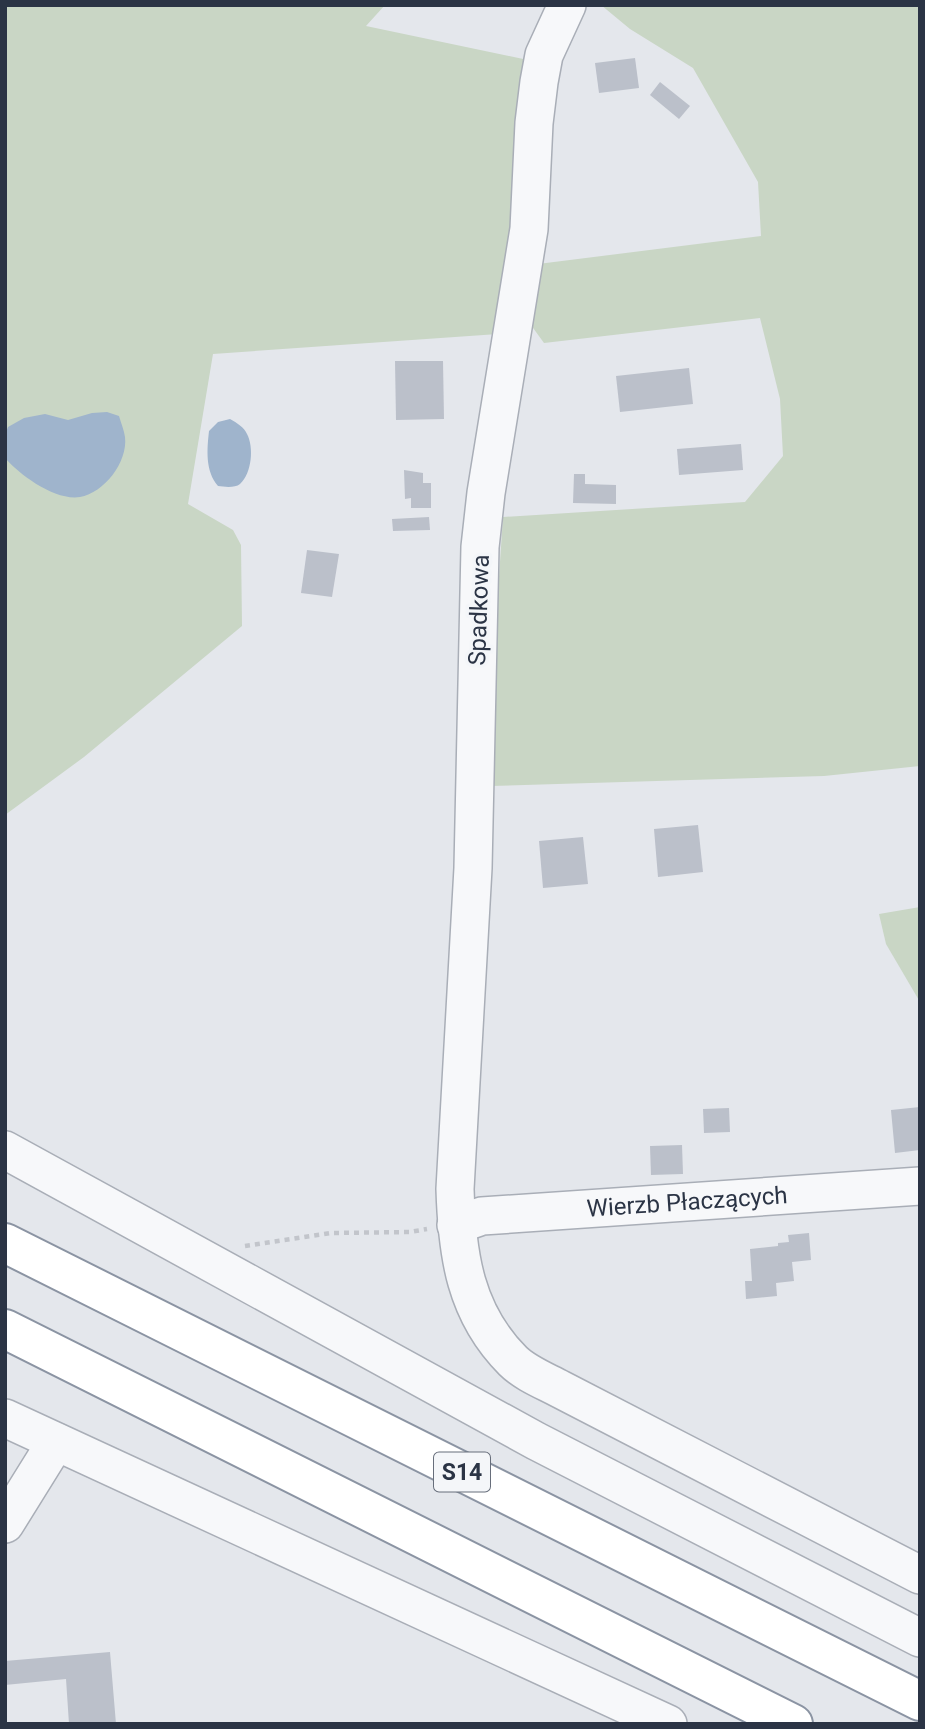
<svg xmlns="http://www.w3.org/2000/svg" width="925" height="1729" font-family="Roboto,sans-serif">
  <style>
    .green { fill: #c9d6c5 }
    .water { fill: #9fb4cc }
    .building { fill: #bbc0ca }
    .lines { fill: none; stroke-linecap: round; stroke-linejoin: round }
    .minor-casing { stroke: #a9aeb7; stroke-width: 40 }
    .highway-casing { stroke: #8b94a3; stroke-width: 42 }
    .path { stroke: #c2c5cb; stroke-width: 4.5; stroke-dasharray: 5 5; stroke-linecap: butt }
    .minor { stroke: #f7f8fa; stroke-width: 37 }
    .highway { stroke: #fff; stroke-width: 38 }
    .labels { text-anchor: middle; stroke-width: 7; stroke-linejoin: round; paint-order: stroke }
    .shield { fill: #f4f6f9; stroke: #676e7b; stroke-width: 2 }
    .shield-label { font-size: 23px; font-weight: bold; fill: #2b3445 }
    .street-label { font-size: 24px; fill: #2b3445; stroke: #f4f6f9 }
  </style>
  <rect width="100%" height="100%" fill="#e4e7ec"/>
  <g class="green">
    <polygon points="5,5 385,5 366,26 528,60 518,177 498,334 213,354 188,504 233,530 241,545 242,626 84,757 5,815"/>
    <polygon points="601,5 920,5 920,766 824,776 490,786 488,741 503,517 745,502 783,456 780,399 760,318 544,343 528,321 538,264 761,236 758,182 693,68 630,29"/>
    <polygon points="920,907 920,1002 886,944 879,914"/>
  </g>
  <g class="water">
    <path d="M 107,412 L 119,416 C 121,423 124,430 125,437 C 128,462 104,493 80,497 C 55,501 20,475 5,458 L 5,435 L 8,427 L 24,418 L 45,414 L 68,420 L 92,413 Z"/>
    <path d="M 230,419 C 237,423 244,427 247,434 C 254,447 252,473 240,484 C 235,488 225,487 218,486 C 205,471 207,449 209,431 L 218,422 Z"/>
  </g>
  <g class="building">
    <polygon points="635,58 639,88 599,93 595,63"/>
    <polygon points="660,82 690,106 679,119 650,95"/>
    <polygon points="395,361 443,361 444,419 396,420"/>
    <polygon points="689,368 693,404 620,412 616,376"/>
    <polygon points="741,444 743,470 679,475 677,449"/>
    <polygon points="404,470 423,473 423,483 431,483 431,508 411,508 411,498 405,499"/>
    <polygon points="574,474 585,474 585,484 616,485 616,504 573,503"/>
    <polygon points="429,517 430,530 393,531 392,519"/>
    <polygon points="307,550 339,554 332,597 301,593"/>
    <polygon points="698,825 703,872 658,877 654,829"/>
    <polygon points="583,837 588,884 543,888 539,841"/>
    <polygon points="920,1107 920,1150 895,1153 891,1110"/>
    <polygon points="729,1108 730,1132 704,1133 703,1109"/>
    <polygon points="682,1145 683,1174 651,1175 650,1146"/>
    <polygon points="809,1233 811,1260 792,1262 794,1281 776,1283 777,1296 746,1299 745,1281 752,1281 750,1249 778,1246 778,1243 789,1242 788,1235"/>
    <polygon points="110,1652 116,1724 69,1724 66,1679 5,1685 5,1661"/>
  </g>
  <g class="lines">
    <g class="minor-casing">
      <g id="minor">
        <path d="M 567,5 L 544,55 L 539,82 L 534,123 L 529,229 L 486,493 L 480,547 L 473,868 L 455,1189 C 457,1255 465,1313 513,1361 C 525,1373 545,1381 560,1389 L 920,1575"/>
        <polyline points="5,1150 536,1441 920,1638"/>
        <path id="s1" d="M 456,1225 L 482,1216 L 920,1186"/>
        <polyline points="5,1418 668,1724"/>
        <polyline points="5,1524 56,1442"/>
      </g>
    </g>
    <g class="highway-casing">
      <g id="highway">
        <polyline points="5,1243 920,1701"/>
        <polyline points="5,1329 793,1724"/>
      </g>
    </g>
    <polyline class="path" points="245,1246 331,1233 410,1232 427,1229"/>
    <use href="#minor" class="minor"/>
    <use href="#highway" class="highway"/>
  </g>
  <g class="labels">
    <rect class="shield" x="434" y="1452.5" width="56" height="39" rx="5"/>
    <g class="shield-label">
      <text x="462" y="1480">S14</text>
    </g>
    <g class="street-label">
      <text transform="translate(479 610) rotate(-88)" y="8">Spadkowa</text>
      <text dy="8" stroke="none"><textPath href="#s1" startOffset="233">Wierzb Płaczących</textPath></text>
    </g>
  </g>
  <rect width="925" height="1729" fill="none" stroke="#2b3445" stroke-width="14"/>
</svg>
